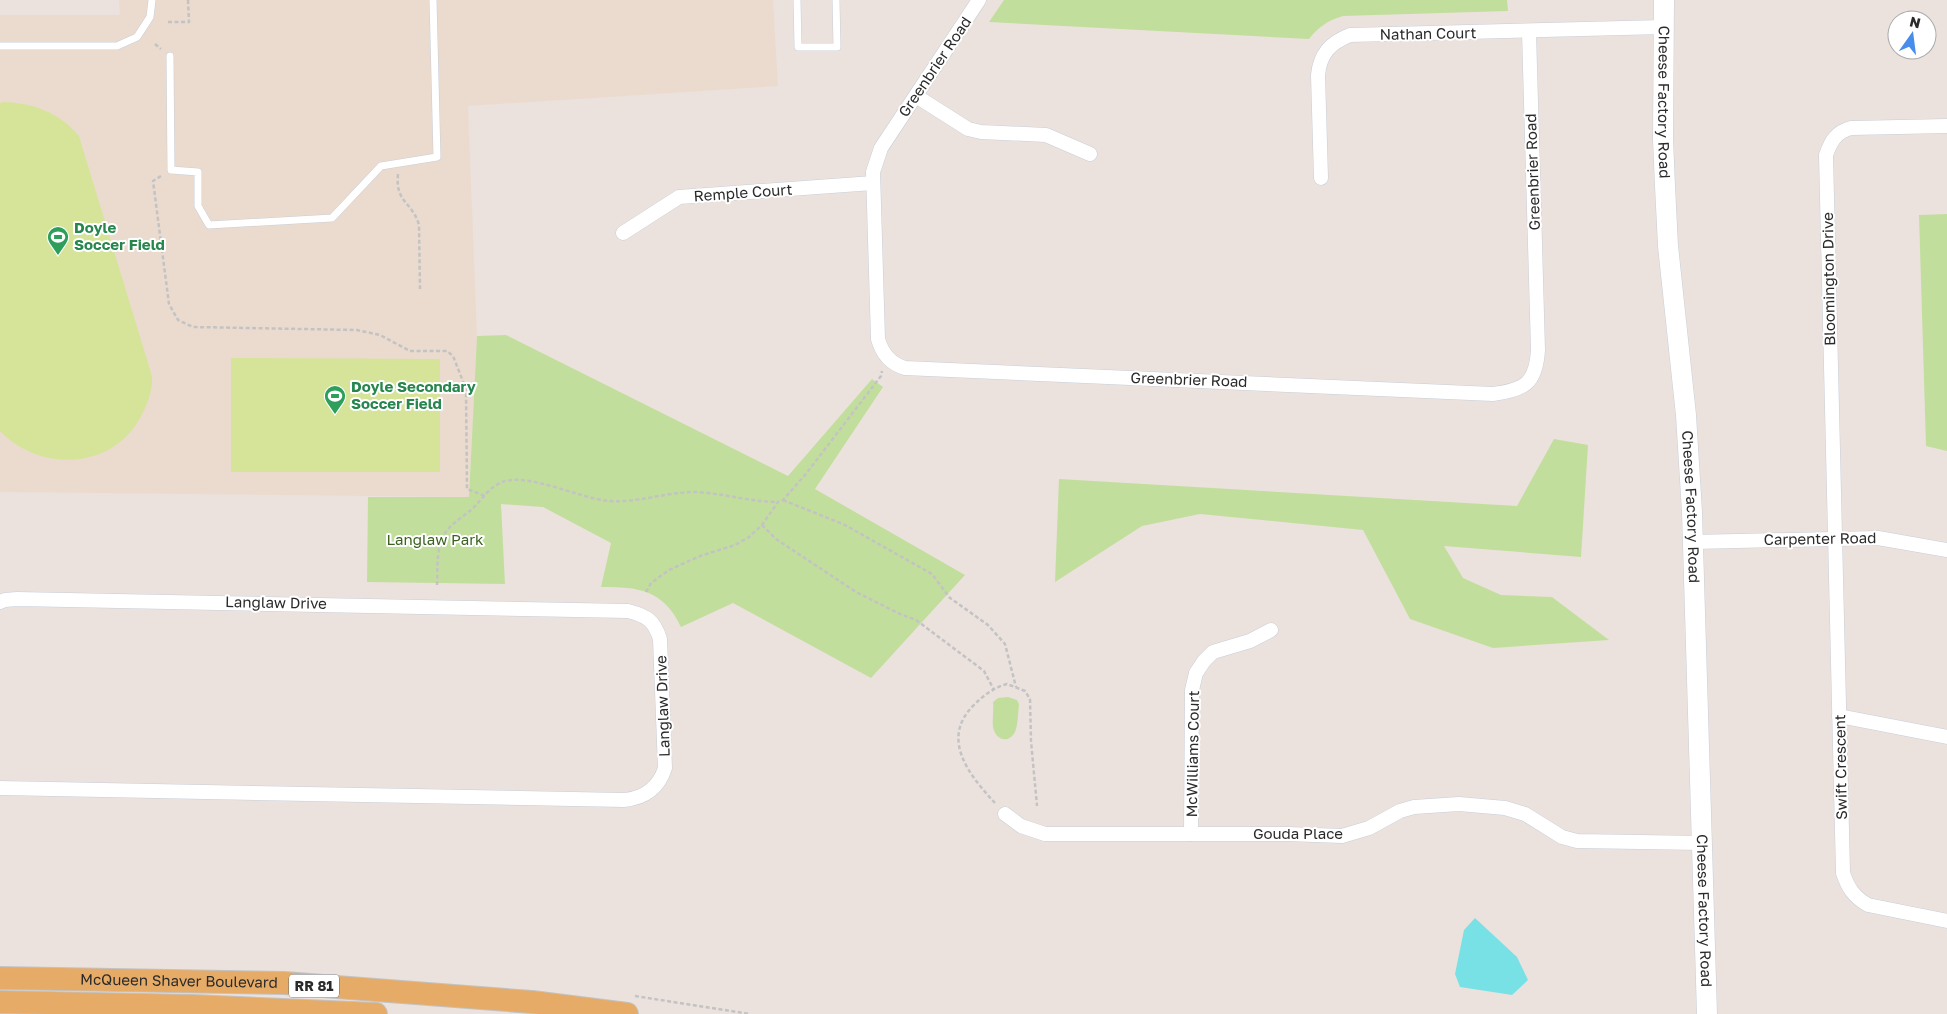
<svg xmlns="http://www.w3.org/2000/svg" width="1947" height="1014" font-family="'Golos Text',sans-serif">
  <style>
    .education { fill: #ebdbce }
    .green { fill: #c2de9d }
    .pitch { fill: #d6e49a }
    .water { fill: #78e1e5 }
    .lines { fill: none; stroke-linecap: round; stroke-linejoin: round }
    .lane-casing { stroke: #c8ced7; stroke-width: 8 }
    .street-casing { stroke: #c8ced7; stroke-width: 15 }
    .secondary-casing { stroke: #c8ced7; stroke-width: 21 }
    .primary-casing { stroke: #c3c3c3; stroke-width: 24 }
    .path { stroke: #c3c3c3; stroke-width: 2.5; stroke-dasharray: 4 2.5; stroke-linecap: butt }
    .lane { stroke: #fff; stroke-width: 7 }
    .street { stroke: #fff; stroke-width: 14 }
    .secondary { stroke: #fff; stroke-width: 20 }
    .primary { stroke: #e6ab67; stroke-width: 22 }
    .labels { text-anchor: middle; stroke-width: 4; stroke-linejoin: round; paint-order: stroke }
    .shield { fill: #fff; stroke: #6a6a6a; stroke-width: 1 }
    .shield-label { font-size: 14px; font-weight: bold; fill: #2a2a2a }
    .street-label { font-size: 15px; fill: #2a2a2a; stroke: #fff }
    .leisure-label { font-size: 15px; font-weight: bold; fill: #27864d; stroke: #fff; text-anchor: start }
    .park-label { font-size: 15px; fill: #3c621f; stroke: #fff }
  </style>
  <rect width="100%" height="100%" fill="#ebe2dd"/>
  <polygon class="education" points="119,0 773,0 778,86 468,106 477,336 469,497 0,492 0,15 120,15"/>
  <g class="green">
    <path d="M 1004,0 L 1507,0 L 1508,11 L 1343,16 C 1329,20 1318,27 1309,39 L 989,22 Z"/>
    <polygon points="1947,214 1947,451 1926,446 1919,215"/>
    <path d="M 506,335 L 788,476 L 872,379 L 883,387 L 815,489 L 965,575 L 871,678 L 733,603 L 681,627 C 663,589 638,587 601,587 L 611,543 L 543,507 L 501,504 L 505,584 L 367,582 L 368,497 L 469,497 L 477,336 Z"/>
    <polygon points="1554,439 1588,445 1581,557 1444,546 1463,578 1501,595 1552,597 1609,640 1493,648 1410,619 1363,530 1200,514 1142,526 1055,582 1059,479 1517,506"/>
    <path d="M 1008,697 L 1017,700 L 1019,704 C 1018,713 1018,725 1015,732 C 1008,745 995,739 993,727 C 992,719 994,710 993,702 L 998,698 Z"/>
  </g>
  <g class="pitch">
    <path d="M 3,102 C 33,103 59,112 79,136 L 152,376 C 153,391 147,406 139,420 C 110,470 39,472 0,431 L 0,103 Z"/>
    <polygon points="231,358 440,359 440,472 231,472"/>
  </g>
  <polygon class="water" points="1475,918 1517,957 1528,980 1512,995 1460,987 1455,974 1464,930"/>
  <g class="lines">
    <g class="lane-casing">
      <g id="lane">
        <polyline points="797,0 798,47 837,47 836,0"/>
        <polyline points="0,46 117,46 137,37 150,17 152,0"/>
        <polyline points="170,56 171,170 198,172 198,206 209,225 332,218 381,166 437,157 433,0"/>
      </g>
    </g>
    <g class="street-casing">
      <g id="street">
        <path d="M 979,0 L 881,148 L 873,172 L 878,339 C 882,353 891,364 905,368 L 1493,394 C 1525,390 1536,383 1538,350 L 1529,32"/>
        <polyline points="916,96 968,129 981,132 1046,135 1090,154"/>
        <path d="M 1947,126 L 1851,128 C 1836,132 1831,141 1826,155 L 1843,873 C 1848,888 1854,897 1868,905 L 1947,921"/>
        <path d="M 1321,178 L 1318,75 C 1320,54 1330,43 1350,35 L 1663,27"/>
        <polyline points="623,233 679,197 873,183"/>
        <polyline points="1693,542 1878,538 1947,550"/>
        <path d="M 0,602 L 5,600 L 17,599 L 628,611 C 647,616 654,620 660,639 L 665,768 C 659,787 645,798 624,800 L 0,788"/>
        <polyline points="1839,716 1947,737"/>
        <polyline points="1005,814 1021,826 1045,834 1287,834 1342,836 1369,828 1400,811 1414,807 1459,804 1505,808 1525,814 1562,837 1577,841 1702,843"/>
        <polyline points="1191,834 1192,690 1196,673 1204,661 1213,652 1250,641 1271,630"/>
      </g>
    </g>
    <g class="secondary-casing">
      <g id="secondary">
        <path id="s1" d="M 1664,0 L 1663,139 L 1665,186 L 1668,246 L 1686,415 L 1692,512 L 1707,1014"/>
      </g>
    </g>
    <g class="primary-casing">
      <g id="primary">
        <path id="s2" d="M 0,978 L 284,983 L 532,1002 L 627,1014"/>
        <polyline points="0,1002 193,1006 376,1014"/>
      </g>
    </g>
    <g class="path">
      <polyline points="168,22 189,22 188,0"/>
      <polyline points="155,44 161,49"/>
      <path d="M 398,174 C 395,203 412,201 419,225 L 420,289"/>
      <polyline points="161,176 153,181 169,304 178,320 193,327 357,330 380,335 410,351 447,351 453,356 466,389 467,489 485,496"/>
      <polyline points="783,500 845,525 932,574 950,598 988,625 1005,644 1016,687"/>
      <polyline points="762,525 776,539 856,592 900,614 916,620 984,671 994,690"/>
      <path d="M 437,585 C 438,566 435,541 450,527 C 456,521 464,516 471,510 C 480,502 487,490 498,484 C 522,469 580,499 609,501 C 638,503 666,492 695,492 C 723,493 750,502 778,502"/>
      <polyline points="646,592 651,583 669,570 700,556 735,545 749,537 762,525 778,502 783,500 805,475 881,376 882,371"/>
      <path d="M 995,803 C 969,775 939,738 975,704 C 984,695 995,687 1007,684 L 1025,691 L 1030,699 L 1031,741 L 1037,806"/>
      <polyline points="635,996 750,1014"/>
    </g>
    <use href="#lane" class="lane"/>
    <use href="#street" class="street"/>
    <use href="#secondary" class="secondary"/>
    <use href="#primary" class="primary"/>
  </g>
  <defs>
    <g id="stadium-pin" transform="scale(1.125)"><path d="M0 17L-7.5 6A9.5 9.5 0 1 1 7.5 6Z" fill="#2e9e5b" stroke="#fff"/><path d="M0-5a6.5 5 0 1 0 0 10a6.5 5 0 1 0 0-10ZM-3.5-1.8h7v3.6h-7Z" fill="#fff"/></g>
  </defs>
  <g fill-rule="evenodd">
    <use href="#stadium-pin" x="58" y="237"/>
    <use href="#stadium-pin" x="335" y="396"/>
  </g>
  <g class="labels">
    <rect class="shield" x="289" y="974.5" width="50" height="23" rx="4"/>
    <g class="shield-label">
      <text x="314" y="991">RR 81</text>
    </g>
    <g class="street-label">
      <text transform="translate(1428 34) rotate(-1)" y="5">Nathan Court</text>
      <text transform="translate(935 67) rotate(-56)" y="5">Greenbrier Road</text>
      <text dy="5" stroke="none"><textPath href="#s1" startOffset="102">Cheese Factory Road</textPath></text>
      <text transform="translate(1533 172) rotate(-92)" y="5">Greenbrier Road</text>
      <text transform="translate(743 193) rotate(-4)" y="5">Remple Court</text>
      <text transform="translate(1829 279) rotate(-91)" y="5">Bloomington Drive</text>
      <text transform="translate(1189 380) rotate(2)" y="5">Greenbrier Road</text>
      <text dy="5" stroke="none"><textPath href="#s1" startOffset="508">Cheese Factory Road</textPath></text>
      <text transform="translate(1820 539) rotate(-1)" y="5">Carpenter Road</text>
      <text transform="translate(276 603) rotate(1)" y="5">Langlaw Drive</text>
      <text transform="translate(663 706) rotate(-92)" y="5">Langlaw Drive</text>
      <text transform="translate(1193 754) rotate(-89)" y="5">McWilliams Court</text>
      <text transform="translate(1841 767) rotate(-91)" y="5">Swift Crescent</text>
      <text x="1298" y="839">Gouda Place</text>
      <text dy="5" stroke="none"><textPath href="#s1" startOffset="912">Cheese Factory Road</textPath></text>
      <text dy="5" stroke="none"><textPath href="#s2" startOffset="179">McQueen Shaver Boulevard</textPath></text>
    </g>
    <g class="leisure-label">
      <text x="74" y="233">Doyle<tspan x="74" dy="17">Soccer Field</tspan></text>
      <text x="351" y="392">Doyle Secondary<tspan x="351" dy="17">Soccer Field</tspan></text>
    </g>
    <g class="park-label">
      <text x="435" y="545">Langlaw Park</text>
    </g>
  </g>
  <g transform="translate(1912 35) rotate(14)"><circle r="24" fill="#ffffff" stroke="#aaaaaa"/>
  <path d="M0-4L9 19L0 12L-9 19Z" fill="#498dec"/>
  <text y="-8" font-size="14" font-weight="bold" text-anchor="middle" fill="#2a2a2a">N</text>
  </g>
</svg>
